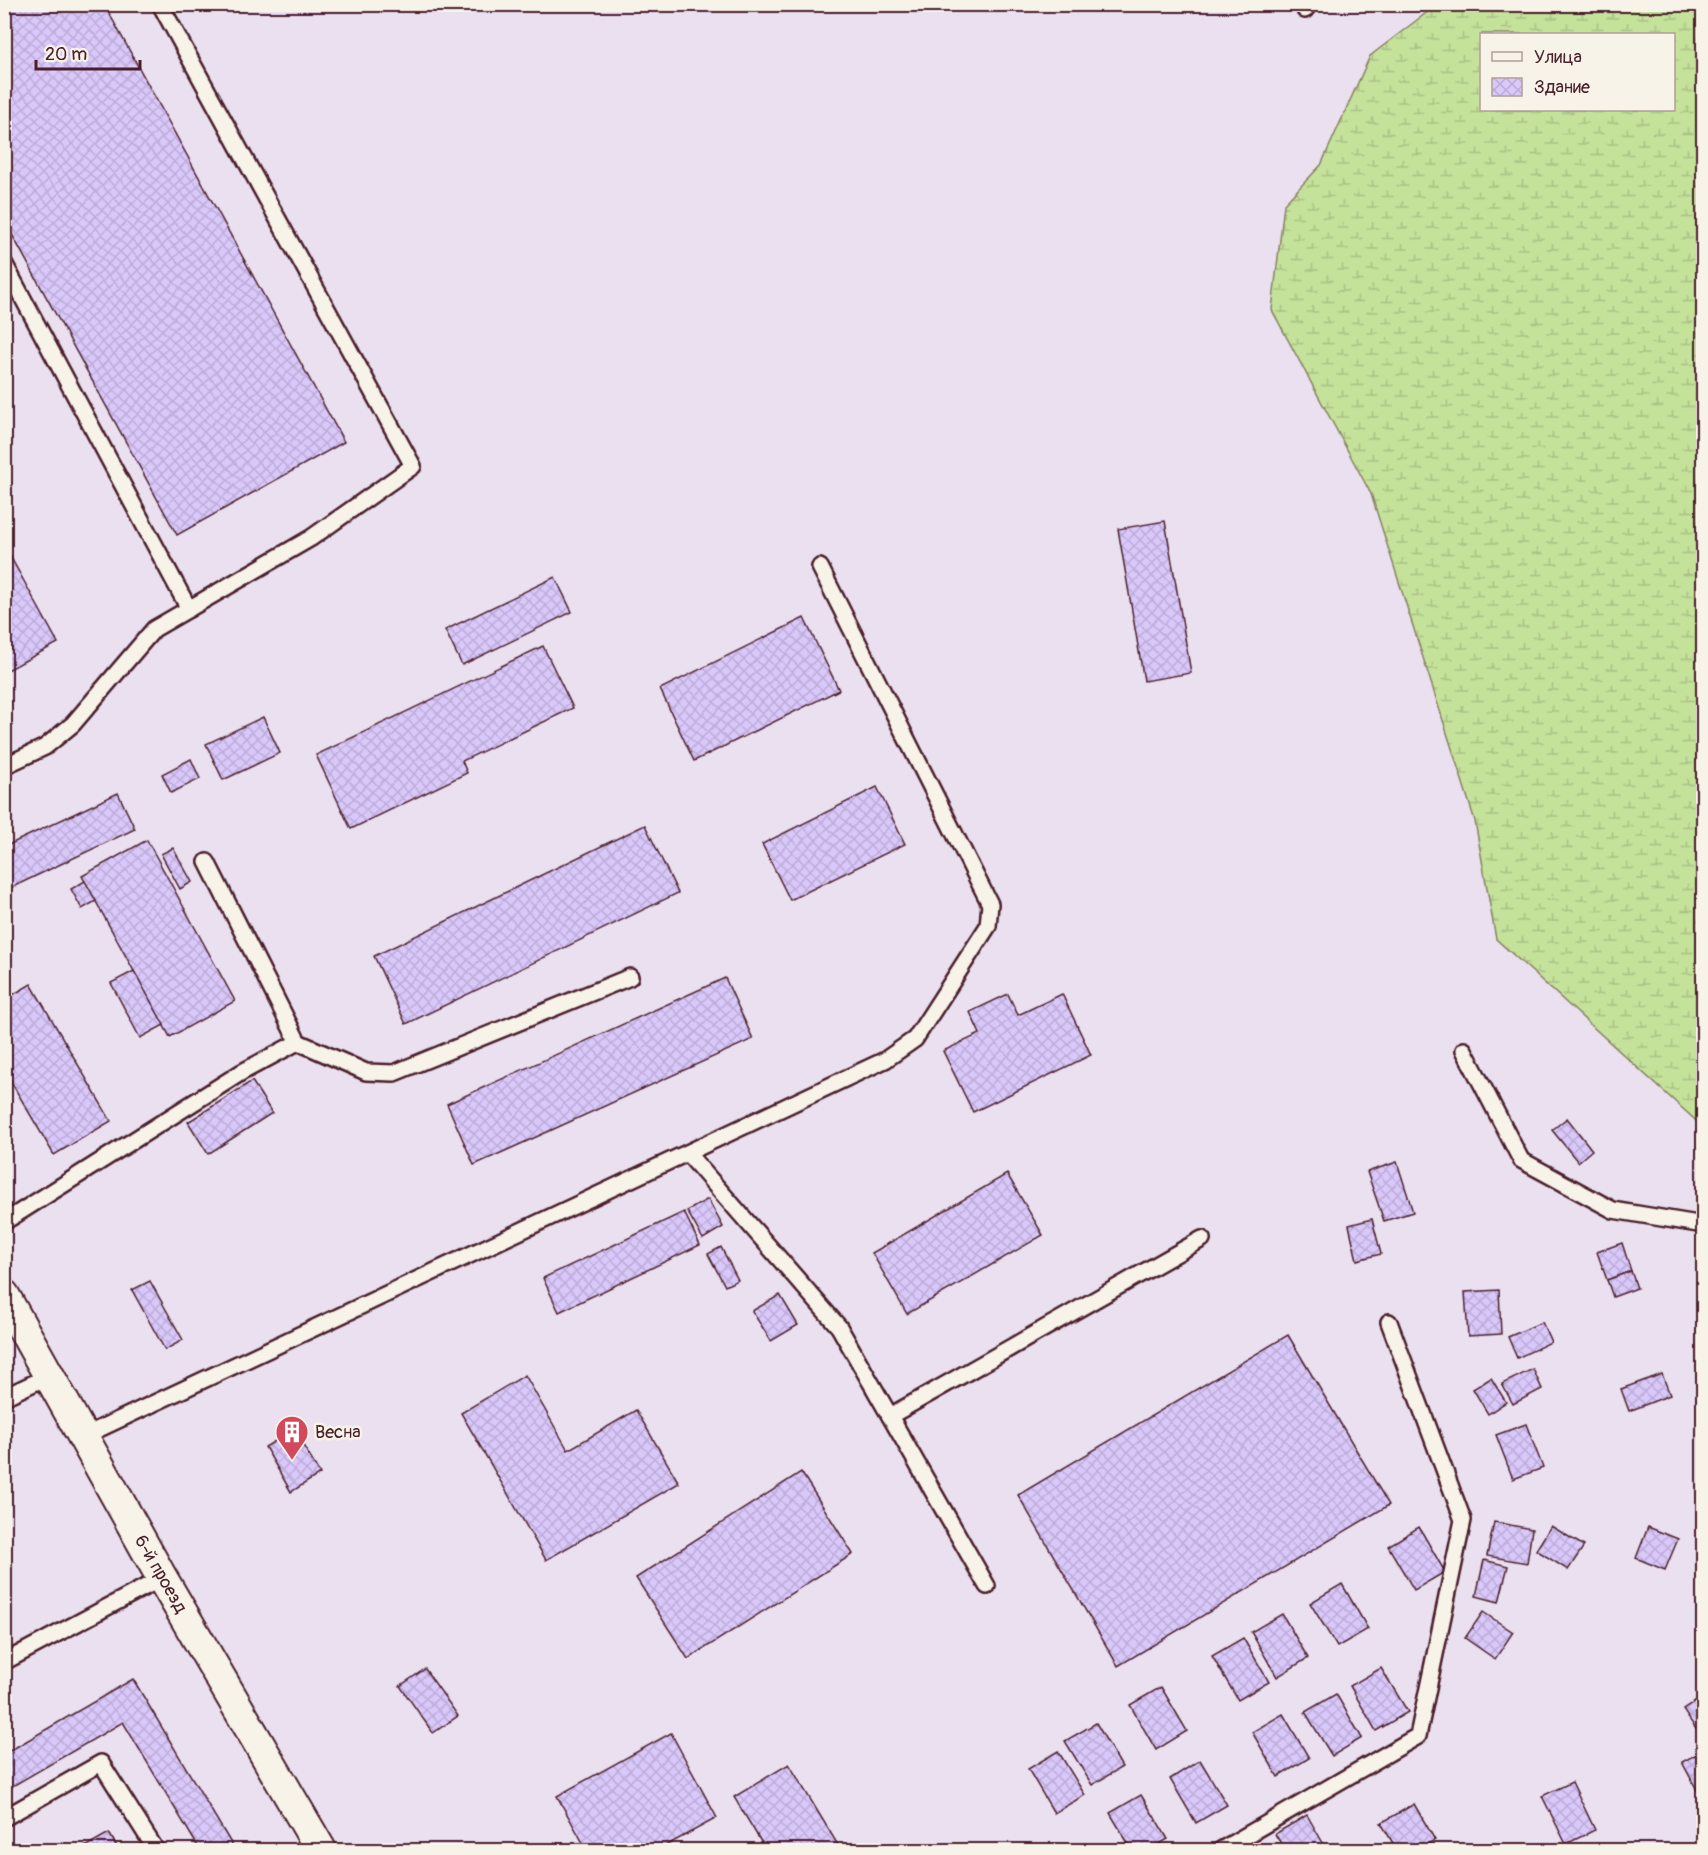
<svg xmlns="http://www.w3.org/2000/svg" width="1708" height="1855" font-family="Pangolin,sans-serif">
  <style>
    .built { fill: #eae0f0; fill-rule: evenodd }
    .wetland { fill: url(#wetland-marsh); stroke: #878062; stroke-width: 1.5; fill-rule: evenodd }
    .building { fill: url(#building-cross-hatch); stroke: #4a1f2b; stroke-width: 1.5 }
    .lines { fill: none; stroke-linecap: round; stroke-linejoin: round }
    .service-casing { stroke: #4a1f2b; stroke-width: 20 }
    .minor-casing { stroke: #4a1f2b; stroke-width: 34 }
    .service { stroke: #f7f3e8; stroke-width: 15 }
    .minor { stroke: #f7f3e8; stroke-width: 30 }
    .labels { text-anchor: middle; stroke-width: 5; stroke-linejoin: round; paint-order: stroke }
    .poi-label { font-size: 18px; fill: #4a1f2b; stroke: #f7f3e8; text-anchor: start }
    .street-label { font-size: 18px; fill: #4a1f2b; stroke: #f7f3e8 }
  </style>
  <defs>
    <pattern id="wetland-marsh" width="20" height="14" patternUnits="userSpaceOnUse" patternTransform="scale(1.5)"><rect width="20" height="14" fill="#c4e29a"/><path d="M1 5h8M5 5V1M11 12h8M15 12V8" fill="none" stroke="#aac185"/></pattern>
    <pattern id="building-cross-hatch" width="8" height="8" patternUnits="userSpaceOnUse" patternTransform="scale(1.5)"><rect width="8" height="8" fill="#d9c8fa"/><path d="M0 0l8 8M0 8l8-8" fill="none" stroke="#bcabd6"/></pattern>
  </defs>
  <rect width="100%" height="100%" fill="#f1eaec"/>
  <filter id="ink" filterUnits="userSpaceOnUse"><feTurbulence type="fractalNoise" baseFrequency=".0167" numOctaves="2"/><feDisplacementMap in="SourceGraphic" scale="12" xChannelSelector="R" yChannelSelector="G"/><feConvolveMatrix kernelMatrix="1 2 1 2 8 2 1 2 1" color-interpolation-filters="sRGB"/></filter>
  <g filter="url(#ink)">
    <path class="built" d="M 5,5 L 1703,5 L 1703,1850 L 5,1850 ZM 1482,34 L 1674,34 L 1674,110 L 1482,110 Z"/>
    <path class="wetland" d="M 1438,4 L 1703,5 L 1703,1127 L 1496,939 L 1475,821 L 1371,494 L 1272,310 L 1284,204 L 1321,165 L 1370,56 ZM 1482,34 L 1674,34 L 1674,110 L 1482,110 Z"/>
    <g class="building">
      <polygon points="4,4 104,4 344,442 177,535 4,220"/>
      <polygon points="1165,521 1191,673 1144,681 1118,529"/>
      <polygon points="4,545 58,643 4,672"/>
      <polygon points="555,577 572,612 462,665 445,630"/>
      <polygon points="804,618 839,690 694,761 660,689"/>
      <polygon points="543,646 573,708 462,761 467,773 351,829 316,755"/>
      <polygon points="263,717 280,753 223,780 206,744"/>
      <polygon points="191,759 200,779 171,793 162,774"/>
      <polygon points="877,787 905,844 790,900 762,844"/>
      <polygon points="118,793 135,829 4,891 4,847"/>
      <polygon points="645,825 678,893 406,1024 374,956"/>
      <polygon points="147,840 235,1001 170,1037 82,876"/>
      <polygon points="173,848 192,882 180,889 161,854"/>
      <polygon points="85,881 96,901 82,909 71,889"/>
      <polygon points="134,971 164,1025 140,1038 111,983"/>
      <polygon points="725,978 753,1039 474,1165 447,1104"/>
      <polygon points="31,984 111,1121 54,1155 4,1070 4,1000"/>
      <polygon points="1008,994 1018,1015 1062,994 1091,1055 973,1112 943,1051 980,1034 970,1012"/>
      <polygon points="252,1081 272,1113 208,1154 188,1122"/>
      <polygon points="1567,1118 1592,1150 1578,1162 1552,1130"/>
      <polygon points="1397,1162 1413,1212 1384,1221 1367,1172"/>
      <polygon points="1007,1174 1043,1235 907,1314 872,1253"/>
      <polygon points="708,1199 723,1227 703,1239 687,1211"/>
      <polygon points="684,1212 700,1245 559,1312 543,1278"/>
      <polygon points="1372,1219 1381,1254 1357,1260 1349,1225"/>
      <polygon points="1622,1243 1631,1271 1607,1280 1597,1252"/>
      <polygon points="721,1247 738,1280 725,1286 708,1254"/>
      <polygon points="1631,1271 1637,1288 1613,1297 1607,1280"/>
      <polygon points="150,1281 183,1340 165,1350 132,1290"/>
      <polygon points="1499,1290 1501,1334 1468,1336 1465,1292"/>
      <polygon points="780,1295 798,1325 771,1341 752,1311"/>
      <polygon points="1542,1322 1551,1342 1517,1358 1508,1337"/>
      <polygon points="1288,1335 1389,1505 1118,1666 1018,1495"/>
      <polygon points="1533,1369 1542,1389 1513,1404 1502,1384"/>
      <polygon points="1662,1374 1670,1395 1629,1411 1621,1389"/>
      <polygon points="525,1375 568,1450 636,1410 679,1483 546,1560 461,1413"/>
      <polygon points="1491,1378 1506,1402 1488,1414 1473,1389"/>
      <polygon points="1526,1424 1543,1468 1513,1479 1496,1435"/>
      <polygon points="294,1430 320,1474 291,1492 265,1447"/>
      <polygon points="801,1472 853,1554 688,1659 636,1578"/>
      <polygon points="1494,1522 1532,1529 1527,1563 1487,1556"/>
      <polygon points="1551,1526 1584,1546 1568,1570 1536,1550"/>
      <polygon points="1419,1527 1445,1572 1414,1590 1388,1546"/>
      <polygon points="1648,1527 1678,1539 1665,1570 1636,1558"/>
      <polygon points="1484,1560 1508,1566 1499,1602 1476,1596"/>
      <polygon points="1342,1584 1368,1629 1337,1647 1310,1603"/>
      <polygon points="1483,1612 1513,1632 1495,1659 1465,1638"/>
      <polygon points="1282,1614 1308,1658 1277,1677 1251,1632"/>
      <polygon points="1243,1638 1269,1682 1238,1700 1212,1656"/>
      <polygon points="1381,1668 1408,1712 1376,1731 1350,1686"/>
      <polygon points="425,1669 458,1716 433,1733 400,1686"/>
      <polygon points="133,1679 235,1850 200,1850 123,1722 4,1791 4,1754"/>
      <polygon points="1161,1687 1187,1731 1156,1750 1130,1705"/>
      <polygon points="1336,1694 1362,1738 1332,1756 1305,1712"/>
      <polygon points="1704,1696 1704,1728 1698,1732 1683,1710"/>
      <polygon points="1283,1714 1309,1758 1278,1777 1252,1732"/>
      <polygon points="1096,1723 1122,1767 1092,1785 1065,1741"/>
      <polygon points="671,1733 717,1818 658,1850 587,1850 557,1796"/>
      <polygon points="1704,1750 1704,1786 1697,1790 1682,1762"/>
      <polygon points="1058,1751 1085,1795 1054,1813 1028,1769"/>
      <polygon points="1200,1760 1227,1805 1196,1823 1170,1779"/>
      <polygon points="789,1764 841,1850 766,1850 734,1797"/>
      <polygon points="1572,1782 1595,1830 1566,1844 1542,1796"/>
      <polygon points="1141,1795 1168,1839 1149,1850 1132,1850 1110,1813"/>
      <polygon points="1414,1804 1435,1840 1416,1850 1397,1850 1381,1823"/>
      <polygon points="1307,1815 1327,1850 1285,1850 1275,1834"/>
      <polygon points="109,1833 119,1850 79,1850"/>
    </g>
    <g class="lines">
      <g class="service-casing">
        <g id="service">
          <polyline points="1305,10 1309,4"/>
          <polyline points="4,263 189,609"/>
          <polyline points="4,766 45,747 73,724 154,629 311,538 413,466 160,4"/>
          <polyline points="207,862 298,1042"/>
          <polyline points="1464,1050 1521,1160 1613,1210 1704,1225"/>
          <polyline points="688,1154 839,1327 987,1586"/>
          <polyline points="4,1222 242,1072 298,1042 366,1072 394,1073 630,977"/>
          <polyline points="4,1397 51,1375"/>
          <polyline points="890,1416 1202,1239"/>
          <polyline points="84,1436 885,1060 915,1039 988,926 990,904 820,567"/>
          <polyline points="4,1662 162,1578"/>
          <polyline points="4,1818 101,1763 156,1850"/>
          <polyline points="1221,1850 1418,1736 1463,1520 1389,1322"/>
        </g>
      </g>
      <g class="minor-casing">
        <polyline id="minor" points="4,1295 162,1578 321,1850"/>
      </g>
      <use href="#service" class="service"/>
      <use href="#minor" class="minor"/>
    </g>
  </g>
  <defs>
    <g id="building-pin" transform="scale(1.725)"><path d="M0 17L-7.5 6A9.5 9.5 0 1 1 7.5 6Z" fill="#d1495b" stroke="#f7f3e8"/><path d="M-4-6H4V6H1V3H-1V6H-4ZM-2.5-4.3h1.7v1.8h-1.7ZM.8-4.3h1.7v1.8H.8ZM-2.5-1h1.7V.8h-1.7ZM.8-1h1.7V.8H.8Z" fill="#fff"/></g>
  </defs>
  <g fill-rule="evenodd">
    <use href="#building-pin" x="292" y="1432"/>
  </g>
  <g class="labels">
    <g class="poi-label">
      <text x="315" y="1438">Весна</text>
    </g>
    <g class="street-label">
      <text transform="translate(161 1574) rotate(60)" y="6">6-й проезд</text>
    </g>
  </g>
  <rect width="1708" height="1855" fill="none" stroke="#f7f3e8" stroke-width="24"/>
  <rect x="12" y="12" width="1684" height="1831" fill="none" stroke="#4a1f2b" stroke-width="2" filter="url(#ink)"/>
  <rect x="1480" y="33" width="195" height="78" fill="#f7f3e8" stroke="#b29e9c" stroke-width="1.5"/>
  <rect x="1492" y="52" width="30" height="9" fill="#f7f3e8" stroke="#b29e9c" stroke-width="1.5"/>
  <text x="1534" y="63" font-size="18" fill="#4a1f2b">Улица</text>
  <rect x="1492" y="78" width="30" height="18" fill="url(#building-cross-hatch)" stroke="#b29e9c" stroke-width="1.5"/>
  <text x="1534" y="93" font-size="18" fill="#4a1f2b">Здание</text>
  <path d="M36 60v9h104v-9" fill="none" stroke="#4a1f2b" stroke-width="3"/>
  <text x="45" y="60" font-size="18" fill="#4a1f2b" stroke="#f7f3e8" stroke-width="4.5" paint-order="stroke">20 m</text>
</svg>
